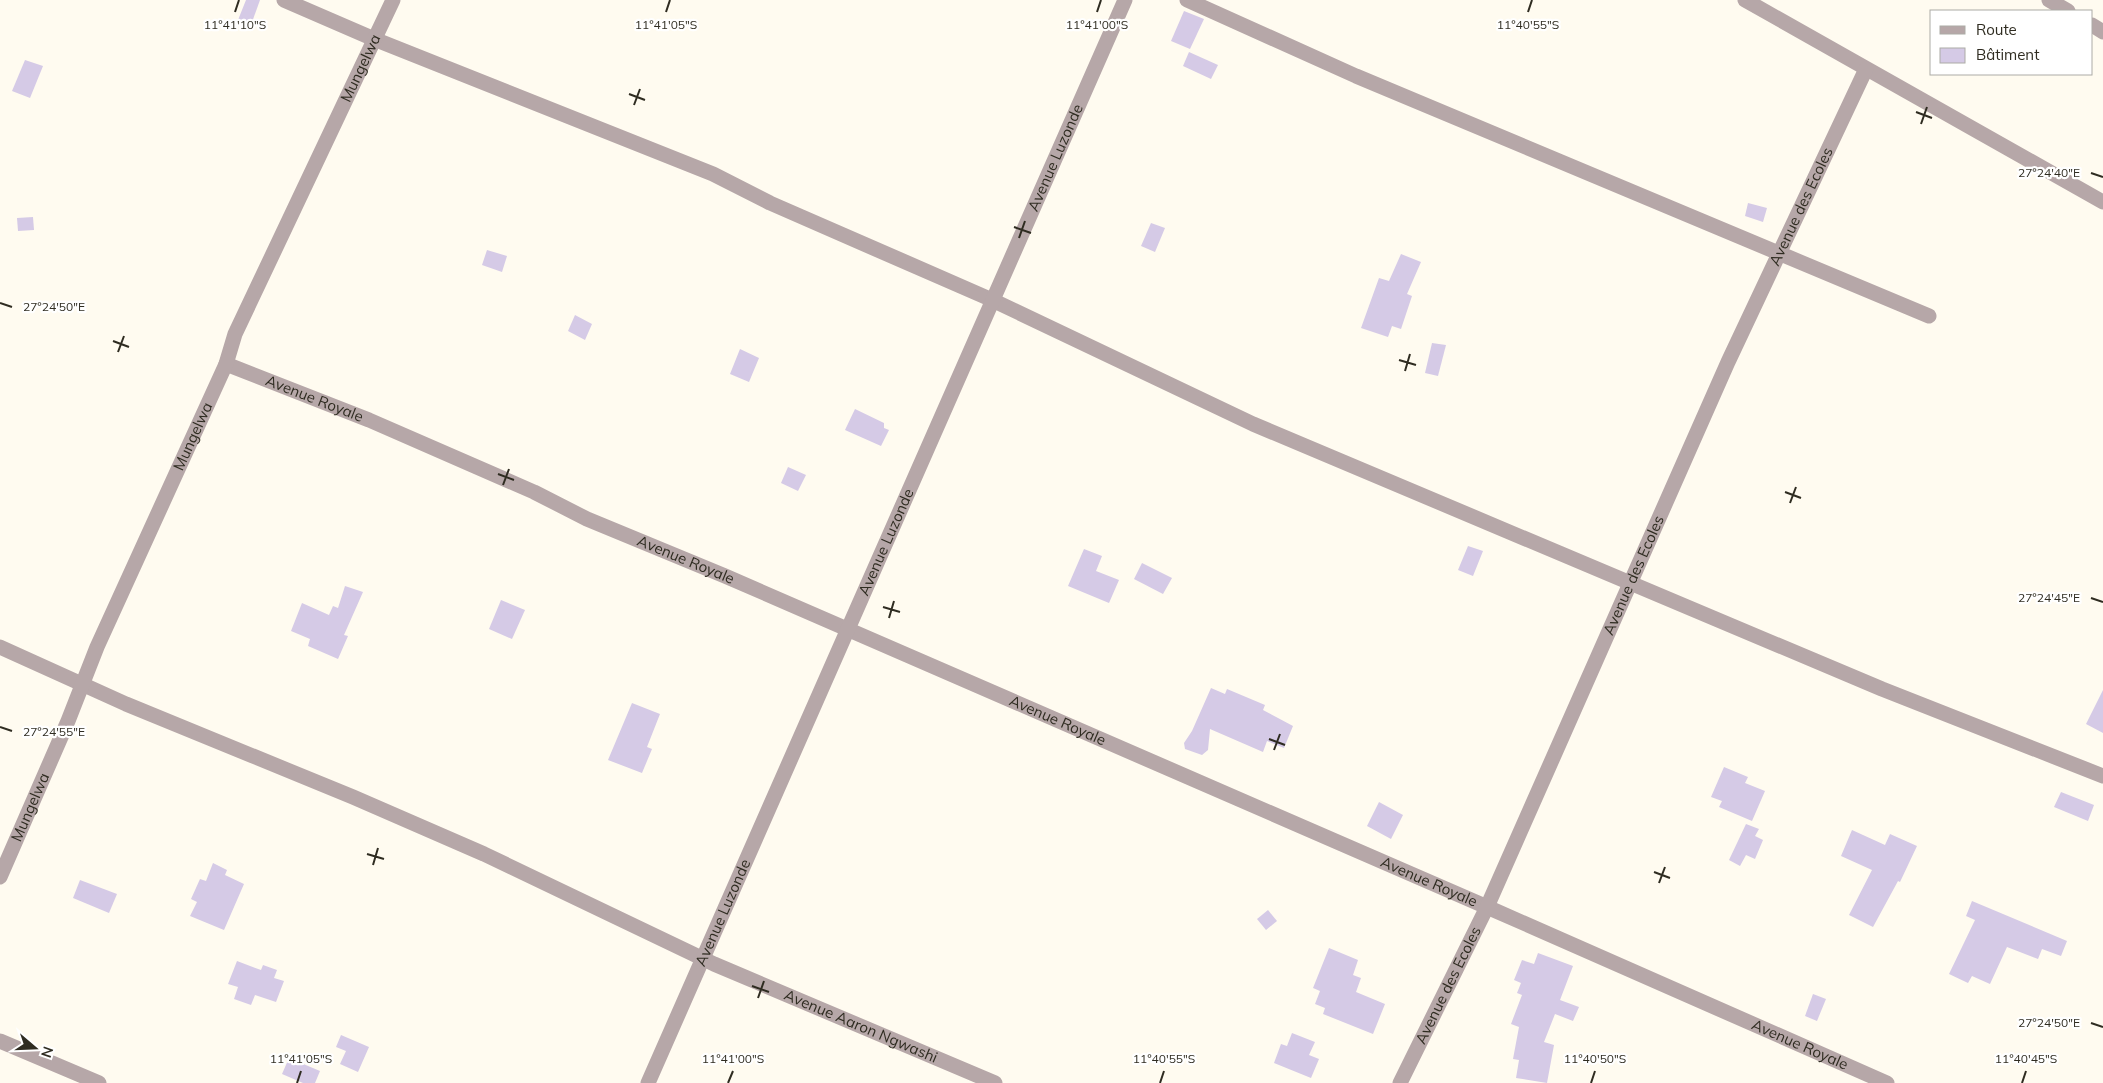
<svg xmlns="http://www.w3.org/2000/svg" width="2103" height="1083" font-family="Mulish,sans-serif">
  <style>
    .building { fill: #d5cae6 }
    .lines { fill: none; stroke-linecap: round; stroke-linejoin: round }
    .minor { stroke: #b6a7a8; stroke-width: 15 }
    .ticks { fill: none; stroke: #2f2c21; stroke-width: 2 }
    .labels { text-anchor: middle; stroke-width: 4.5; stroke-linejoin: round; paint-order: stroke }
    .street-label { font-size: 15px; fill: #2f2c21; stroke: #fff }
    .ticks-label { font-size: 12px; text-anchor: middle; fill: #2f2c21; stroke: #fff; stroke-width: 4.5; stroke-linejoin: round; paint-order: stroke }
  </style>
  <rect width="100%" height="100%" fill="#fffbf0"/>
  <g class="building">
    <polygon points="246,0 260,0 251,25 238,20"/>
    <polygon points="1184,11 1204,19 1190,49 1171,41"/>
    <polygon points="1189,52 1218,65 1211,79 1183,66"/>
    <polygon points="25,60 43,66 30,98 12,91"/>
    <polygon points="1748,203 1767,208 1763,222 1745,216"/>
    <polygon points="33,217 34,230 18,231 17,218"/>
    <polygon points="1151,223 1165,228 1155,252 1141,246"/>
    <polygon points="487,250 507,256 502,272 482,265"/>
    <polygon points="1401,254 1421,262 1407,294 1412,296 1401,329 1392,326 1388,337 1361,328 1379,278 1389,281"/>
    <polygon points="575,315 592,324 585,340 568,331"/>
    <polygon points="1432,343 1446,345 1438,376 1425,373"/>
    <polygon points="740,349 759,358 749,382 730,374"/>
    <polygon points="855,409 884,423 884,428 889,430 881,446 845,430"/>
    <polygon points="788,467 806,475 798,491 781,483"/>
    <polygon points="1468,546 1483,551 1473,576 1458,570"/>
    <polygon points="1084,549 1102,556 1096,571 1119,580 1109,603 1068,586"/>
    <polygon points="1142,563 1172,578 1163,594 1134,579"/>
    <polygon points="345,586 363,592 344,635 348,636 338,659 308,646 310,639 291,631 302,603 329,615 333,606 338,608"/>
    <polygon points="501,600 525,610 512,639 489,629"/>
    <polygon points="1211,688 1225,694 1227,689 1265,705 1263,710 1293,726 1284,748 1267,741 1263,752 1210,729 1208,750 1202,755 1185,749 1184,743 1192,731"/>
    <polygon points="2103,690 2103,733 2086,724"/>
    <polygon points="632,703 660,714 647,747 652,749 642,773 608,760"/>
    <polygon points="1724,767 1748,777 1745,783 1765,791 1752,821 1719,807 1722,801 1711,797"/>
    <polygon points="2061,792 2094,805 2088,821 2054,807"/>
    <polygon points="1379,802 1403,815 1391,839 1367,826"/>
    <polygon points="1746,824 1759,829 1755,836 1763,840 1755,859 1746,855 1740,866 1729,860"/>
    <polygon points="1852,830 1885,845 1890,834 1917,846 1900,882 1898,881 1873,927 1849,915 1872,870 1841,856"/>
    <polygon points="213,863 227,870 225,875 244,884 224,930 190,916 197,902 191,899 200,879 206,881"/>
    <polygon points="80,880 117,894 109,913 73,898"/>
    <polygon points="1972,901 2067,941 2061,956 2042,949 2038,959 2007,947 1990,984 1972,976 1968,983 1949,974 1975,920 1966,916"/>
    <polygon points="1268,910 1277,921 1266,930 1257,919"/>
    <polygon points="1329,948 1358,960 1353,975 1361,978 1356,992 1385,1004 1373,1034 1323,1014 1325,1008 1315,1004 1320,991 1313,988"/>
    <polygon points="1538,953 1573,966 1560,1000 1579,1007 1573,1021 1555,1014 1544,1042 1554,1045 1547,1083 1516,1078 1519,1060 1513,1059 1519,1027 1511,1024 1522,995 1517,993 1521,983 1514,980 1522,960 1534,964"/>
    <polygon points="237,961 261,970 263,965 277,970 274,978 284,981 276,1002 255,995 251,1005 234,999 238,987 228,984"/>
    <polygon points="1813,994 1826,999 1817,1021 1805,1016"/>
    <polygon points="1292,1033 1315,1042 1309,1055 1319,1059 1311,1078 1274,1063 1281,1044 1287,1046"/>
    <polygon points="341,1035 369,1047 358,1072 340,1064 346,1051 336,1047"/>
    <polygon points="289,1058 320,1071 315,1083 303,1083 282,1074"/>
  </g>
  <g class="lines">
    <g class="minor">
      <polyline points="284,0 374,39 713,174 770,203 990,299 1253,424 1882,689 2103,776"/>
      <polyline points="1187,0 1356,76 1929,316"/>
      <polyline points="1745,0 2103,202"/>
      <polyline points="2049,0 2068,11"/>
      <polyline points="2092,25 2103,32"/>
      <path id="s1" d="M 226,364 L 369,420 L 534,492 L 587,519 L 725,576 L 1487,907 L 1887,1083"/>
      <path id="s2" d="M 0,647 L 126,704 L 353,797 L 484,854 L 714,964 L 995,1083"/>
      <path id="s3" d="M 0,877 L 68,721 L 97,647 L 226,364 L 235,334 L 393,0"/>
      <polyline points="0,1041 99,1083"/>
      <path id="s4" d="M 648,1083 L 1125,0"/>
      <path id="s5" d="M 1400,1083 L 1487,907 L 1728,362 L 1866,69"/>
    </g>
  </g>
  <path class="ticks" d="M 235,12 L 239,0M 666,12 L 670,0M 1097,12 L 1101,0M 1528,12 L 1532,0M 629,94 L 645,100M 634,105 L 640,89M 1916,112 L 1932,118M 1921,124 L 1927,107M 2091,173 L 2103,177M 1014,227 L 1031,233M 1019,238 L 1025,221M 0,303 L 12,307M 113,341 L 129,347M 118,352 L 124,336M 1399,360 L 1416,365M 1405,371 L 1410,354M 498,474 L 514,480M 503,485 L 509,469M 1785,492 L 1801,498M 1790,503 L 1796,487M 2091,598 L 2103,602M 883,607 L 900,612M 889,618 L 894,601M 0,727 L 12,731M 1269,739 L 1285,745M 1274,750 L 1280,734M 367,854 L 384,859M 373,865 L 378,848M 1654,872 L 1670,878M 1659,883 L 1665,867M 752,986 L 769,992M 758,998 L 764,981M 2091,1023 L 2103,1027M 297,1083 L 301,1071M 728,1083 L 733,1071M 1160,1083 L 1164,1071M 1591,1083 L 1595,1071M 2022,1083 L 2026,1071"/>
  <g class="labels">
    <g class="street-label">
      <text dy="5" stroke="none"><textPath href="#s3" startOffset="886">Mungelwa</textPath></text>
      <text dy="5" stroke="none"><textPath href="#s4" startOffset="1011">Avenue Luzonde</textPath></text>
      <text dy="5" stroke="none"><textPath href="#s5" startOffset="964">Avenue des Ecoles</textPath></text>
      <text dy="5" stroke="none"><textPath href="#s1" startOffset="95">Avenue Royale</textPath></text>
      <text dy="5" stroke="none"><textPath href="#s3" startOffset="481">Mungelwa</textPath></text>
      <text dy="5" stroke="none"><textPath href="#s4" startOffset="591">Avenue Luzonde</textPath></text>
      <text dy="5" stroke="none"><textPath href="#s1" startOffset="500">Avenue Royale</textPath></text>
      <text dy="5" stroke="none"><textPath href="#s5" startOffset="559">Avenue des Ecoles</textPath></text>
      <text dy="5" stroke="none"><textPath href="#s1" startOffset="905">Avenue Royale</textPath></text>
      <text dy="5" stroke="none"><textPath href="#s3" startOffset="76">Mungelwa</textPath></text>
      <text dy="5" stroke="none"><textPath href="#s1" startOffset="1310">Avenue Royale</textPath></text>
      <text dy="5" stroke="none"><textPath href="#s4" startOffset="186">Avenue Luzonde</textPath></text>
      <text dy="5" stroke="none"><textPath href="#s5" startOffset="109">Avenue des Ecoles</textPath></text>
      <text dy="5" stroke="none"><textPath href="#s2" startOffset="941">Avenue Aaron Ngwashi</textPath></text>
      <text dy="5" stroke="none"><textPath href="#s1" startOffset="1715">Avenue Royale</textPath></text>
    </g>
  </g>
  <g class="ticks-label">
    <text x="235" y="29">11°41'10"S</text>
    <text x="666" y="29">11°41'05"S</text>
    <text x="1097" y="29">11°41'00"S</text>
    <text x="1528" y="29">11°40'55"S</text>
    <text x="2049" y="177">27°24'40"E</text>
    <text x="54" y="311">27°24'50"E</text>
    <text x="2049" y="602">27°24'45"E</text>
    <text x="54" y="736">27°24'55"E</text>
    <text x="2049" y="1027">27°24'50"E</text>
    <text x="301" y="1063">11°41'05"S</text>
    <text x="733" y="1063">11°41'00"S</text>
    <text x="1164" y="1063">11°40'55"S</text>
    <text x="1595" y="1063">11°40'50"S</text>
    <text x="2026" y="1063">11°40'45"S</text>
  </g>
  <rect x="1930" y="10" width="162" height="65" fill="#ffffff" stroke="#acaba6"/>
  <rect x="1940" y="26" width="25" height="8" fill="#b6a7a8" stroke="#acaba6"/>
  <text x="1976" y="35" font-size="15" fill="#2f2c21">Route</text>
  <rect x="1940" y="48" width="25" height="15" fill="#d5cae6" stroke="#acaba6"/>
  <text x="1976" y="60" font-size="15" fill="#2f2c21">Bâtiment</text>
  <g transform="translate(35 1048) rotate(109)" stroke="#ffffff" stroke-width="4" paint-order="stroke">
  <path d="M0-4L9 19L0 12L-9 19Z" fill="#2f2c21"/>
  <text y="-8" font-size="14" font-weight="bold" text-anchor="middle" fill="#2f2c21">N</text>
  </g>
</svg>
